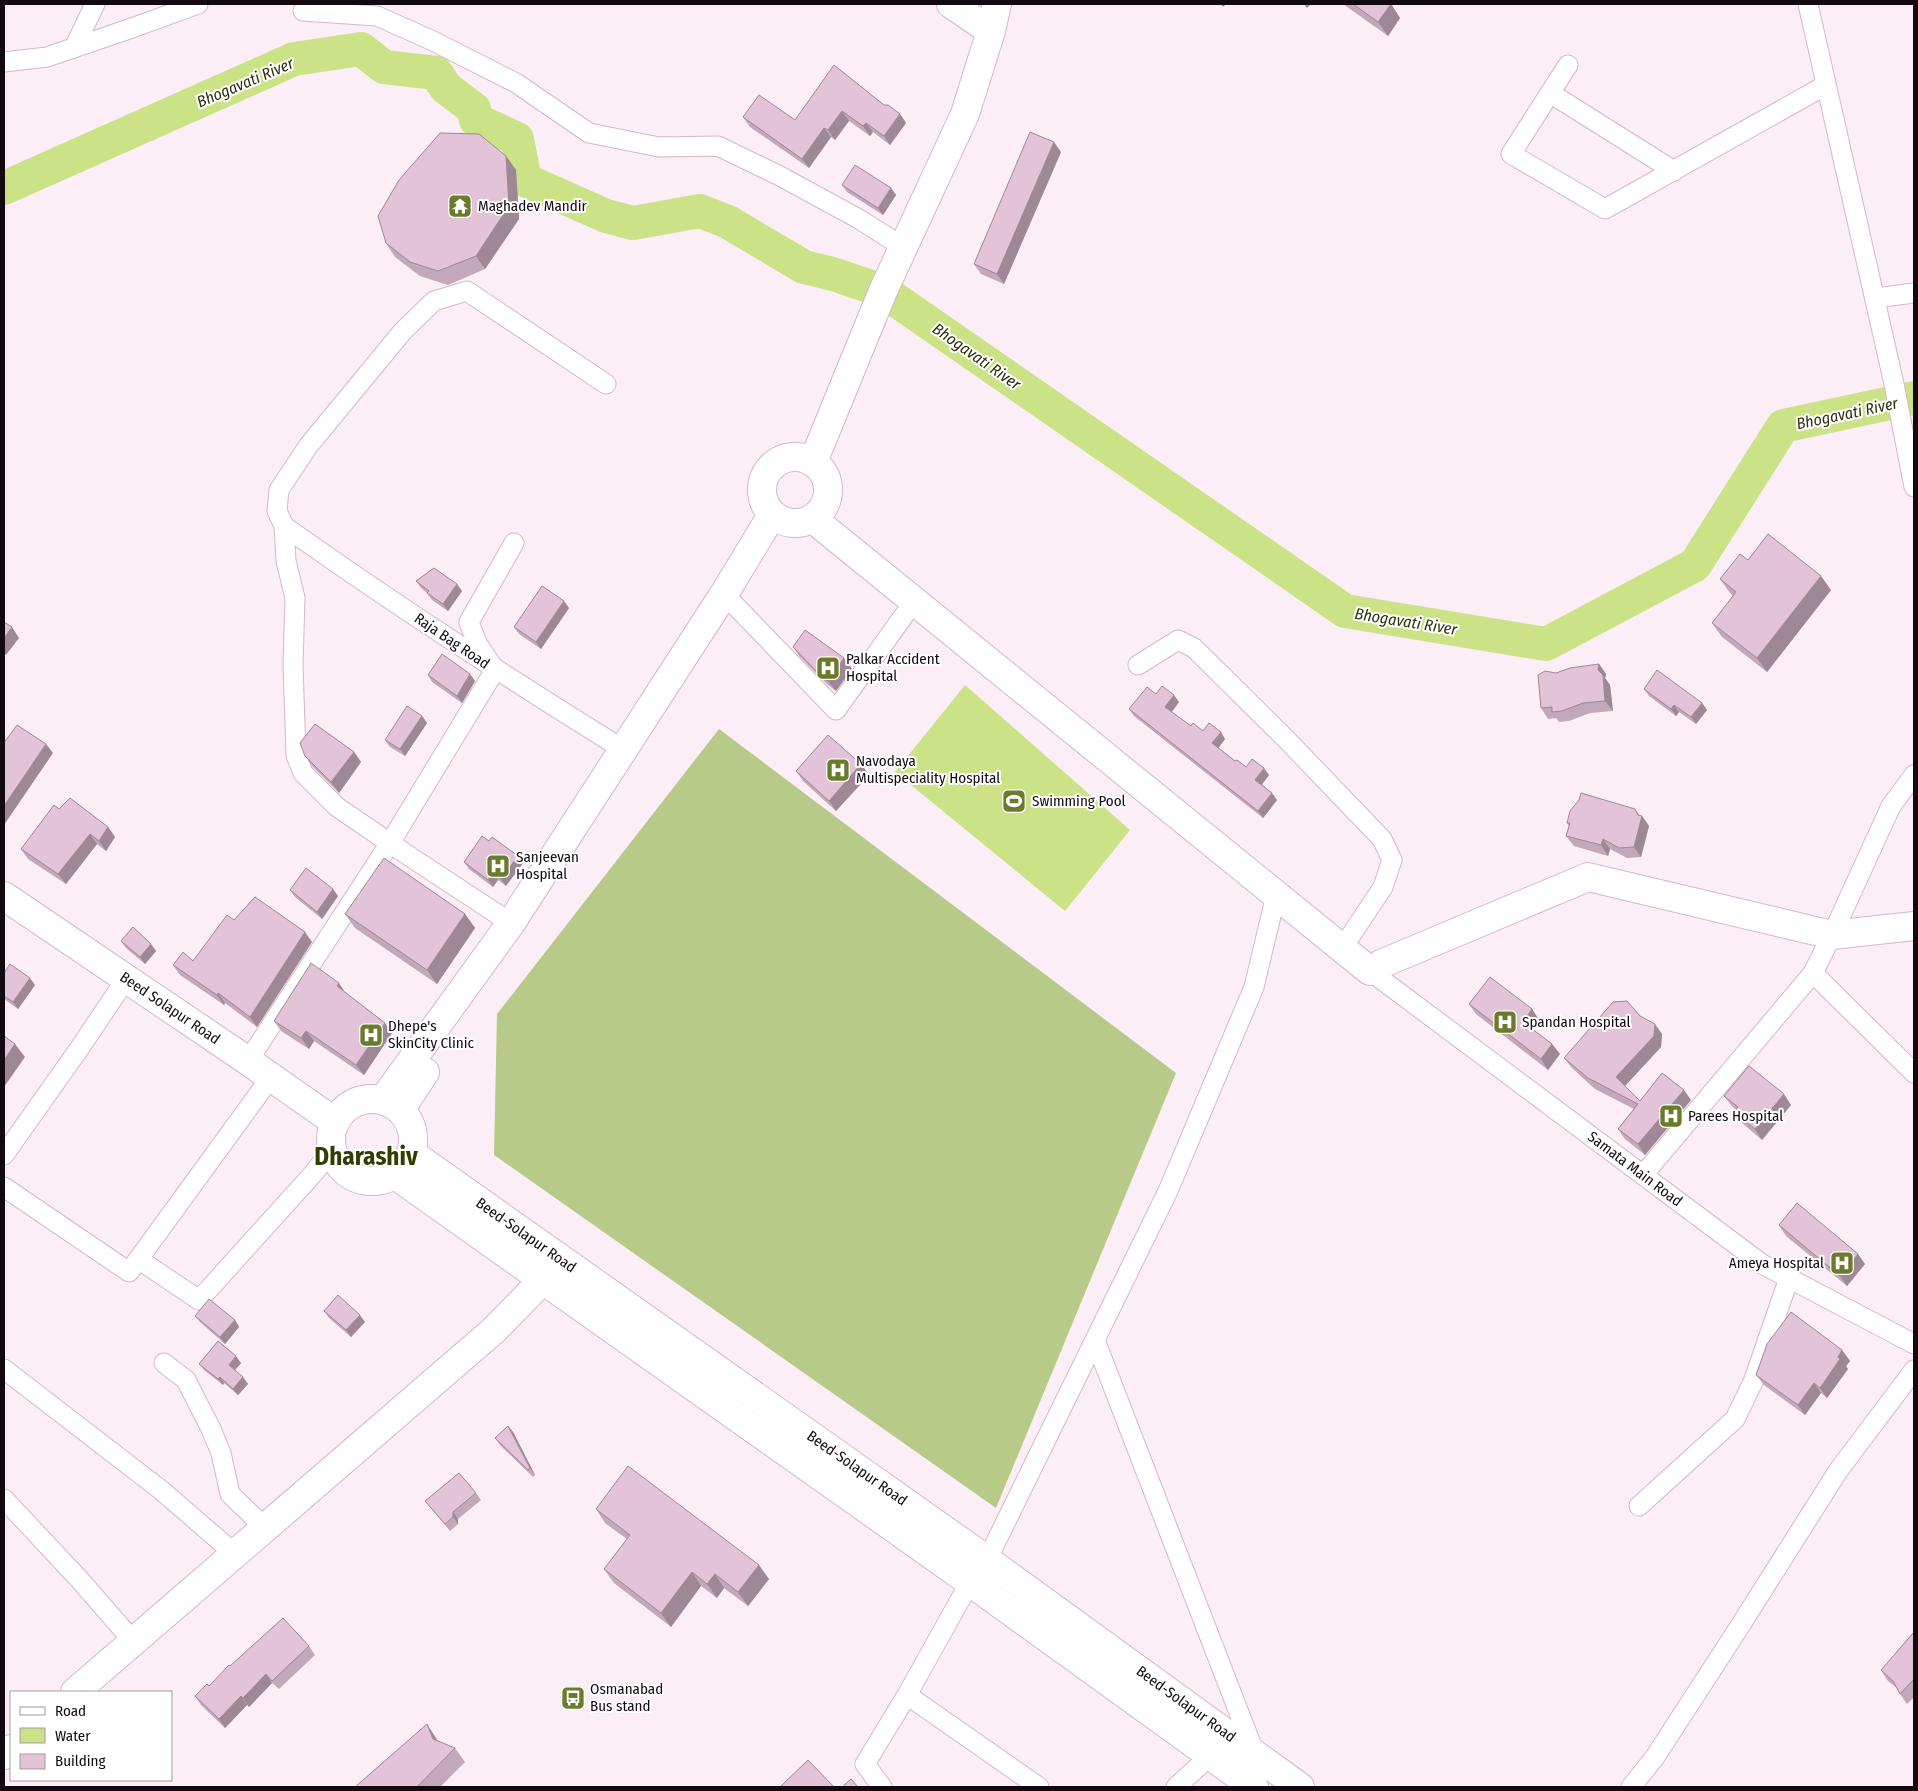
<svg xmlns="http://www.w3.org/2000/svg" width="1918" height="1791" font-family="'Fira Sans Condensed',sans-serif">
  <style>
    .garden { fill: #b8ca87 }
    .water { fill: #cbe386 }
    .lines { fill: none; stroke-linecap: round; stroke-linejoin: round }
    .river { stroke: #cbe386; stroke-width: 34 }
    .street-casing { stroke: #d5b7ca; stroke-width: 21 }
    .secondary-casing { stroke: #d5b7ca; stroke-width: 30 }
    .primary-casing { stroke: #d5b7ca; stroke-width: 30 }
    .street { stroke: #fff; stroke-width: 19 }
    .secondary { stroke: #fff; stroke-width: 28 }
    .primary { stroke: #fff; stroke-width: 28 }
    .wall { fill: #c2a8b9 }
    .shaded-wall { fill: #9e8896 }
    .building { fill: #e2c3d7; stroke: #9e8896 }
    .labels { text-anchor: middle; stroke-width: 4; stroke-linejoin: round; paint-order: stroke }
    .poi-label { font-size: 15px; fill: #130910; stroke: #fff; text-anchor: start }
    .street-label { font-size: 15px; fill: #130910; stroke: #fff }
    .water-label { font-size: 16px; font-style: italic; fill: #2a320b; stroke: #fff }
    .town-label { font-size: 25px; font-weight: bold; fill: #323d01; stroke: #fff }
  </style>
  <rect width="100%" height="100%" fill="#fbeef6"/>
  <polygon class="garden" points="719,729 1176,1073 996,1508 494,1155 497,1014"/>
  <polygon class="water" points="965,685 1130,830 1065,911 895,772"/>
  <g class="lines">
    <polyline class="river" points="4,188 294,59 361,49 384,67 436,73 446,88 474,109 476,120 517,139 525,180 606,216 633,223 700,211 728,222 804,267 833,274 883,291 1345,611 1546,644 1695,565 1783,426 1914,398"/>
    <g class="street-casing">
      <g id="street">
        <polyline points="1808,4 1894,384 1914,487"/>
        <polyline points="303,11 377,16 431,40 516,83 589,133 659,147 718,146 778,175 859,219 903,247"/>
        <polyline points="74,48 95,4"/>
        <polyline points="4,62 47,57 132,28 198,4"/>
        <polyline points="1568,65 1511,154 1605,209 1826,85"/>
        <polyline points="1550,93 1674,171"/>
        <polyline points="1875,298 1914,293"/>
        <path d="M 284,526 C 395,605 508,678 624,750"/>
        <polyline points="724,594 836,710 915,600"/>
        <polyline points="1138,665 1178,640 1194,648 1286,739 1382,839 1392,860 1383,887 1349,938"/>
        <polyline points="1914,775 1891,806 1832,935 1813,973 1914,1073"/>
        <polyline points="511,923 412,858 337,807 303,773 296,755 293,665 295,598 286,561 284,526 277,511 279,490 309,445 403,331 434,301 467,291 606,384"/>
        <polyline points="1370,971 1762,1264 1914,1344"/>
        <polyline points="248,1061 390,843 495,670 477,643 469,622 514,543"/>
        <polyline points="4,1155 79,1049 126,979"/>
        <polyline points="1643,1175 1813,973"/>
        <polyline points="4,1187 129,1272 271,1077"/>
        <polyline points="138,1259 199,1300 312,1175 332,1150"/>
        <polyline points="1095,1340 1255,1754"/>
        <polyline points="164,1363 186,1380 211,1429 221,1453 230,1494 265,1528"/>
        <polyline points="4,1369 161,1490 235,1554"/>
        <polyline points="4,1499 79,1579 133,1641"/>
        <polyline points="1639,1506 1735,1419 1753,1382 1789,1278"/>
        <polyline points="987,1560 1168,1191 1254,987 1276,895"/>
        <polyline points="907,1695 1039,1787"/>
        <polyline points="882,1787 865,1764 907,1695 970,1582"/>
        <polyline points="1176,1787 1210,1756"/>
        <polyline points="1631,1787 1655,1757 1740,1626 1838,1471 1914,1370"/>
      </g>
    </g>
    <g class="secondary-casing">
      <g id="secondary">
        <polyline points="951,4 991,31"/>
        <polyline points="813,519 1370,971 1381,964 1588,877 1832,935 1914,926"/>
        <polyline points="411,1153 987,1560 1300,1787"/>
        <polyline points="543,1280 970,1582 1254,1787"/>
      </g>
    </g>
    <g class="primary-casing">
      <g id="primary">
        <circle cx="795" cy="490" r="33"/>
        <polyline points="813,462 883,291 965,114 991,31 997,4"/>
        <polyline points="4,896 248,1061 335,1122"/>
        <circle cx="372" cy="1140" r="41"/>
        <polyline points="383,1100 511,923 724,594 772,515"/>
        <polyline points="400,1110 425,1072"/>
        <polyline points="75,1692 493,1331 543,1280 394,1174"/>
        <polyline points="4,1755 11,1749"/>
      </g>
    </g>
    <use href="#street" class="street"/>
    <use href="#secondary" class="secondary"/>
    <use href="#primary" class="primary"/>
  </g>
  <g class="wall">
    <polygon points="1343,4 1391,4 1400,18 1388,36"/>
    <polygon points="834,65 884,105 900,114 906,123 890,145 873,132 870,136 849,121 835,140 831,137 809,168 750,127 743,117 795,120"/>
    <polygon points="1061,152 1004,284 981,274 974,264"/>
    <polygon points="506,156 516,170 519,219 485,269 448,285 420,276 395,257 386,243"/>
    <polygon points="842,185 891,188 896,195 883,215 847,192"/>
    <polygon points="1748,560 1831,590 1767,672 1722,637 1712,623 1733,596 1730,593 1720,579"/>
    <polygon points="416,581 462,591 448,611 432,600 427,593 421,588"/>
    <polygon points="569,608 541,649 519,634 514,627"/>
    <polygon points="793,647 844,658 852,669 836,691 828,685 800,657"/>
    <polygon points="1599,664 1606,674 1605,678 1610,685 1613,711 1590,713 1569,721 1559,722 1556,718 1548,719 1541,708 1556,673"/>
    <polygon points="428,675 475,681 462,703 432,682"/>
    <polygon points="1644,689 1702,703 1707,710 1696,724 1679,712 1676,716 1649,696"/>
    <polygon points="1156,694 1179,702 1172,712 1191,726 1225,739 1218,748 1235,761 1246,767 1269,775 1262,784 1277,800 1263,818 1134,716 1129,709"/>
    <polygon points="422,716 427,723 405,756 390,747 385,740"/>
    <polygon points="354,752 361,762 339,793 313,767 305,756"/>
    <polygon points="861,764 869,775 836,811 803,781 796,771"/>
    <polygon points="1579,800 1635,809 1639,815 1642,816 1649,826 1641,857 1627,858 1610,849 1608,856 1574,846 1566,836 1569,826 1567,823"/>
    <polygon points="59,809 108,827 115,837 106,851 97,844 66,884 28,859 21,849"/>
    <polygon points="489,841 518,856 523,863 506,886 498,880 493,887 469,869 464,862"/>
    <polygon points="290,890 338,896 322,919 295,897"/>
    <polygon points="345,914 465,914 475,928 437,984 355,928"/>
    <polygon points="234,920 312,942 257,1027 225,1003 224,1005 180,975 173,965 193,961"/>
    <polygon points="121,941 156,951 145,964 126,948"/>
    <polygon points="4,973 35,985 18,1009 4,999"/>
    <polygon points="346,994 392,1033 364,1075 314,1041 309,1049 281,1031 274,1021"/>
    <polygon points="1469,1004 1532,1009 1539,1020 1532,1029 1552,1044 1560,1054 1548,1070 1476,1014"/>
    <polygon points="1640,1016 1662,1034 1661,1047 1625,1086 1640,1101 1691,1100 1645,1155 1625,1139 1618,1129 1634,1109 1595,1089 1572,1068 1564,1058"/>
    <polygon points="1724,1096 1791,1105 1762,1140 1741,1122 1734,1112 1736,1110 1732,1106"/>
    <polygon points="1779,1225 1865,1264 1847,1286 1786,1236"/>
    <polygon points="324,1311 365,1322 351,1337 329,1318"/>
    <polygon points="195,1316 235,1320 239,1327 225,1344 200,1322"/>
    <polygon points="1842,1350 1850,1361 1846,1366 1848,1369 1827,1398 1821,1393 1805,1415 1764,1385 1756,1375"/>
    <polygon points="241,1363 235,1370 248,1384 238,1395 224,1383 223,1385 204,1370 199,1364"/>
    <polygon points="508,1426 513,1432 535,1475 533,1477 500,1445 495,1438"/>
    <polygon points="476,1493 481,1500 458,1519 458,1524 450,1531 425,1501"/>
    <polygon points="596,1509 769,1579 748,1606 724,1588 717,1598 701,1586 671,1627 614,1583 604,1569 627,1539 605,1523"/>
    <polygon points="1914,1632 1914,1697 1907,1704 1900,1694 1897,1688 1888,1681 1881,1670"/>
    <polygon points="309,1646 315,1655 279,1689 272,1683 249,1707 247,1705 225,1728 201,1705 195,1696 209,1686 230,1666"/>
    <polygon points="436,1738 438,1741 455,1748 465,1762 440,1787 355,1787"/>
  </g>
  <g class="shaded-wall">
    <polygon points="1221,4 1226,4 1223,7"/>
    <polygon points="1304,4 1311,4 1307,8"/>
    <polygon points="1391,4 1400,18 1388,36 1378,22"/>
    <polygon points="842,111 849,121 835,140 828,130"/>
    <polygon points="900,114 906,123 890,145 884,136"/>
    <polygon points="866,123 873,132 870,136 863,126"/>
    <polygon points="824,128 831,137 809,168 802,159"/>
    <polygon points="1054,142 1061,152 1004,284 997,274"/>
    <polygon points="506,156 516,170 519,219 485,269 476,256"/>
    <polygon points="891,188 896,195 883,215 878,208"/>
    <polygon points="1821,576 1831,590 1767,672 1757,658"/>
    <polygon points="457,584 462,591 448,611 443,604"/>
    <polygon points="564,601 569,608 541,649 536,642"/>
    <polygon points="12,627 19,638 6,655 4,652 4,638"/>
    <polygon points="844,658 852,669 836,691 828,681"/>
    <polygon points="1599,664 1606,674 1605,678 1610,685 1613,711 1605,701 1598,670"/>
    <polygon points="470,674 475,681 462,703 457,696"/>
    <polygon points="1174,695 1179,702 1170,714 1165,707"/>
    <polygon points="1702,703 1707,710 1696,724 1691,717"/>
    <polygon points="1674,705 1679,712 1676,716 1671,709"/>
    <polygon points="422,716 427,723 405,756 400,749"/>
    <polygon points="1221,732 1225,739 1217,750 1212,743"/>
    <polygon points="46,744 53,753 4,825 4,806"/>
    <polygon points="354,752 361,762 339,793 331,782"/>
    <polygon points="861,764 869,775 836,811 829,801"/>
    <polygon points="1264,768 1269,775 1260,787 1255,780"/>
    <polygon points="1272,793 1277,800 1263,818 1258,811"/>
    <polygon points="1635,809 1641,818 1642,816 1649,826 1641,857 1634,847 1638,815"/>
    <polygon points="108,827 115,837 106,851 99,841"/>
    <polygon points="90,834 97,844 66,884 58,874"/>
    <polygon points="1603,839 1610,849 1608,856 1601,845"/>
    <polygon points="518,856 523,863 506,886 501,879"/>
    <polygon points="493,873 498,880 493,887 488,880"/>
    <polygon points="333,889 338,896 322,919 317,912"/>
    <polygon points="465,914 475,928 437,984 427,970"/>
    <polygon points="305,932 312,942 257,1027 250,1017"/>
    <polygon points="151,944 156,951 145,964 140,957"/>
    <polygon points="30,978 35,985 18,1009 13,1002"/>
    <polygon points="339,983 346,994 337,986"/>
    <polygon points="218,993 225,1003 224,1005 217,995"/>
    <polygon points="1532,1009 1539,1020 1530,1032 1523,1022"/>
    <polygon points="385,1023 392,1033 364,1075 356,1065"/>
    <polygon points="1655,1024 1662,1034 1661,1047 1623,1088 1616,1077"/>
    <polygon points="306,1031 314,1041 309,1049 301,1038"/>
    <polygon points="15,1044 25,1057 4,1087 4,1060"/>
    <polygon points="1552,1044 1560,1054 1548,1070 1541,1059"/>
    <polygon points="1684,1090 1691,1100 1645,1155 1638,1144"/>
    <polygon points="1784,1094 1791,1105 1762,1140 1755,1129"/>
    <polygon points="1858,1254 1865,1264 1847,1286 1840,1276"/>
    <polygon points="360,1315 365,1322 351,1337 346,1330"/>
    <polygon points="235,1320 239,1327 225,1344 220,1337"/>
    <polygon points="1842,1350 1850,1361 1846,1366 1848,1369 1827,1398 1820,1388 1838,1357"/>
    <polygon points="236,1356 241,1363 234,1371 229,1365"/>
    <polygon points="220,1377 224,1383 223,1385 218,1379"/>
    <polygon points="243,1377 248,1384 238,1395 233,1389"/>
    <polygon points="1814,1383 1821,1393 1805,1415 1798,1405"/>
    <polygon points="508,1426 513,1432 535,1475 530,1468"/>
    <polygon points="453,1512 458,1519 458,1524 453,1517"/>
    <polygon points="759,1565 769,1579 748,1606 738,1592"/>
    <polygon points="692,1572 701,1586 671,1627 661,1613"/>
    <polygon points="715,1574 724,1588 717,1598 707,1584"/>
    <polygon points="266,1674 272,1683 249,1707 243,1698"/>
    <polygon points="241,1696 247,1705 225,1728 219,1719"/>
    <polygon points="427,1724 436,1738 442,1753 433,1739"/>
  </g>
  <g class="building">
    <polygon points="1353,4 1391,4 1378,22"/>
    <polygon points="834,65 884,105 888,105 900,114 884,136 866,123 863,126 842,111 828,130 824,128 802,159 743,117 759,95 795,120"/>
    <polygon points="1030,132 1054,142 997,274 974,264"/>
    <polygon points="440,133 479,134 506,156 509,206 476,256 438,271 410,262 386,243 378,216 399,180"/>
    <polygon points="855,165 891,188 878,208 842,185"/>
    <polygon points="1768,534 1821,576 1757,658 1712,623 1736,592 1720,579 1740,554 1748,560"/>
    <polygon points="434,568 457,584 443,604 427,593 429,591 416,581"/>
    <polygon points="542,586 564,601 536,642 514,627"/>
    <polygon points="4,622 12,627 4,638"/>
    <polygon points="805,630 844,658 828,681 820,675 793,647"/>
    <polygon points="442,654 470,674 457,696 428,675"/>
    <polygon points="1599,664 1598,670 1603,675 1605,701 1583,703 1562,711 1552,712 1552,707 1541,708 1538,675 1545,671 1556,673 1570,668"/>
    <polygon points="1657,670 1702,703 1691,717 1674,705 1671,709 1644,689"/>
    <polygon points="1162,686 1174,695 1165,707 1191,726 1193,723 1203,731 1209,723 1221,732 1212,743 1235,761 1237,760 1246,767 1252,759 1264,768 1255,780 1272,793 1258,811 1129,709 1147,687 1156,694"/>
    <polygon points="407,706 422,716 400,749 385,740"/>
    <polygon points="315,724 354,752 331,782 305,756 300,743"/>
    <polygon points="17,725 46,744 4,806 4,743"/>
    <polygon points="828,735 861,764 829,801 796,771"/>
    <polygon points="1581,793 1635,809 1638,815 1642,816 1634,847 1619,848 1603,839 1601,845 1566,836 1570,823 1567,823 1570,811 1579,800"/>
    <polygon points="70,798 108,827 99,841 90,834 58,874 21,849 54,805 59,809"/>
    <polygon points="482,836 489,841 492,837 518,856 501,879 493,873 488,880 464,862"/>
    <polygon points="384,858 465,914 427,970 345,914"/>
    <polygon points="306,868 333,889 317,912 290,890"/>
    <polygon points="255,897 305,932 250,1017 218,993 217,995 173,965 183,952 193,961 227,915 234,920"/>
    <polygon points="133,927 151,944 140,957 121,941"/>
    <polygon points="311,963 339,983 337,986 385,1023 356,1065 306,1031 301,1038 274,1021"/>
    <polygon points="10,964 30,978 13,1002 4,996 4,973"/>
    <polygon points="1490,977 1532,1009 1523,1022 1552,1044 1541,1059 1469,1004"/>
    <polygon points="1627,1001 1640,1016 1655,1024 1654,1036 1616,1077 1640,1101 1662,1073 1684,1090 1638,1144 1618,1129 1638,1104 1588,1078 1564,1058 1613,1002"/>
    <polygon points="4,1036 15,1044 4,1060"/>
    <polygon points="1749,1066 1784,1094 1755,1129 1734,1112 1738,1107 1724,1096"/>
    <polygon points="1797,1203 1858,1254 1840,1276 1779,1225"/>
    <polygon points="338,1295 360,1315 346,1330 324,1311"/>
    <polygon points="209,1299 235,1320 220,1337 195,1316"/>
    <polygon points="1791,1312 1842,1350 1838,1357 1840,1359 1820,1388 1814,1383 1798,1405 1756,1375 1767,1344"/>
    <polygon points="218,1341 236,1356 229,1365 243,1377 233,1389 220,1377 218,1379 199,1364"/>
    <polygon points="508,1426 530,1468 528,1470 495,1438"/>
    <polygon points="628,1466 759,1565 738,1592 715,1574 707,1584 692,1572 661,1613 604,1569 630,1535 596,1509"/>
    <polygon points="459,1473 476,1493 453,1512 453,1517 445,1524 425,1501"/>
    <polygon points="283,1618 309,1646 272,1681 266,1674 243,1698 241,1696 219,1719 195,1696 207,1684 209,1686 229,1665 230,1666"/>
    <polygon points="1914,1632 1914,1679 1900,1694 1893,1681 1881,1670"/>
    <polygon points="427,1724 433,1739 455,1748 417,1787 355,1787"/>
    <polygon points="808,1760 834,1787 782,1787 781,1786"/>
    <polygon points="851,1779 858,1787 842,1787"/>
  </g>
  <defs>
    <g id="temple-square" transform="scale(1.25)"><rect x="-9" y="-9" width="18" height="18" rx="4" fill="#6a7c2c" stroke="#fff"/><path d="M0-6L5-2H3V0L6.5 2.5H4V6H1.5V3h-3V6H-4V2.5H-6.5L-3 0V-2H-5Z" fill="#fff"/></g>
    <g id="hospital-square" transform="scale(1.25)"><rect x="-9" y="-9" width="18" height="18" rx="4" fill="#6a7c2c" stroke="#fff"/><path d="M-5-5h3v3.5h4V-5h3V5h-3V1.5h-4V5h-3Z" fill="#fff"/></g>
    <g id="stadium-square" transform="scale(1.25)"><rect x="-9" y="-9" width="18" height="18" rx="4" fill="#6a7c2c" stroke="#fff"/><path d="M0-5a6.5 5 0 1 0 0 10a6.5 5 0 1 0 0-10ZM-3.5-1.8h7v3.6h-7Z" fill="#fff"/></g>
    <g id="bus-square" transform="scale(1.25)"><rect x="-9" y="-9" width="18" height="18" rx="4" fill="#6a7c2c" stroke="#fff"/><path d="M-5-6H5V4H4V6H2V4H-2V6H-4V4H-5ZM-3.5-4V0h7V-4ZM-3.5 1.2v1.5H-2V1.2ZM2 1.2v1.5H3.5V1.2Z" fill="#fff"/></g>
  </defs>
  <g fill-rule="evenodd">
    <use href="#temple-square" x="460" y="206"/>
    <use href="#hospital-square" x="828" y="668"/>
    <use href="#hospital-square" x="838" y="770"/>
    <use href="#stadium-square" x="1014" y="801"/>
    <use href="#hospital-square" x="498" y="866"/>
    <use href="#hospital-square" x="1505" y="1022"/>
    <use href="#hospital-square" x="371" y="1035"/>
    <use href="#hospital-square" x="1671" y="1116"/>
    <use href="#hospital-square" x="1842" y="1263"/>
    <use href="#bus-square" x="573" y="1698"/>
  </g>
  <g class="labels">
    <g class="poi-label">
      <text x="478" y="211">Maghadev Mandir</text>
      <text x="846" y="664">Palkar Accident<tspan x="846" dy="17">Hospital</tspan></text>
      <text x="856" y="766">Navodaya<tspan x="856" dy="17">Multispeciality Hospital</tspan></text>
      <text x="1032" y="806">Swimming Pool</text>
      <text x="516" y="862">Sanjeevan<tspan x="516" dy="17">Hospital</tspan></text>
      <text x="1522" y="1027">Spandan Hospital</text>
      <text x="388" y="1031">Dhepe's<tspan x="388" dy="17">SkinCity Clinic</tspan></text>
      <text x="1688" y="1121">Parees Hospital</text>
      <text x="1824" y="1268" text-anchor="end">Ameya Hospital</text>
      <text x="590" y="1694">Osmanabad<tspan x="590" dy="17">Bus stand</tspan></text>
    </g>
    <g class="street-label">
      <text transform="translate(452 641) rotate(34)" y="5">Raja Bag Road</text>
      <text transform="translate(170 1008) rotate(34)" y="5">Beed Solapur Road</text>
      <text transform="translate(1635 1169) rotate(37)" y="5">Samata Main Road</text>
      <text transform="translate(526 1235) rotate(35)" y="5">Beed-Solapur Road</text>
      <text transform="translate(857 1468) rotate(35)" y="5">Beed-Solapur Road</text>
      <text transform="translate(1186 1704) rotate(36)" y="5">Beed-Solapur Road</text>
    </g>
    <g class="water-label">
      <text transform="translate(245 82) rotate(-23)" y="6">Bhogavati River</text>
      <text transform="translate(977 356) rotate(35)" y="6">Bhogavati River</text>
      <text transform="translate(1847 413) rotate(-12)" y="6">Bhogavati River</text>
      <text transform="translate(1406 621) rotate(9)" y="6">Bhogavati River</text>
    </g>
    <g class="town-label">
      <text x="366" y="1165">Dharashiv</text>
    </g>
  </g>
  <rect width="1918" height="1791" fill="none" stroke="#130910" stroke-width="10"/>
  <rect x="10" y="1691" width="162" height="90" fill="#ffffff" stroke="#a19d9f"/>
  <rect x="20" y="1707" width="25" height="8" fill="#ffffff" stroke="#a19d9f"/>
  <text x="55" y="1716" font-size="15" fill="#130910">Road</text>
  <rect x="20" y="1728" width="25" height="15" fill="#cbe386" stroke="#a19d9f"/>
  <text x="55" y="1741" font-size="15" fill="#130910">Water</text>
  <rect x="20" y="1754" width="25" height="15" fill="#e2c3d7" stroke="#a19d9f"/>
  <text x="55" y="1766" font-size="15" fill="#130910">Building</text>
</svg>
